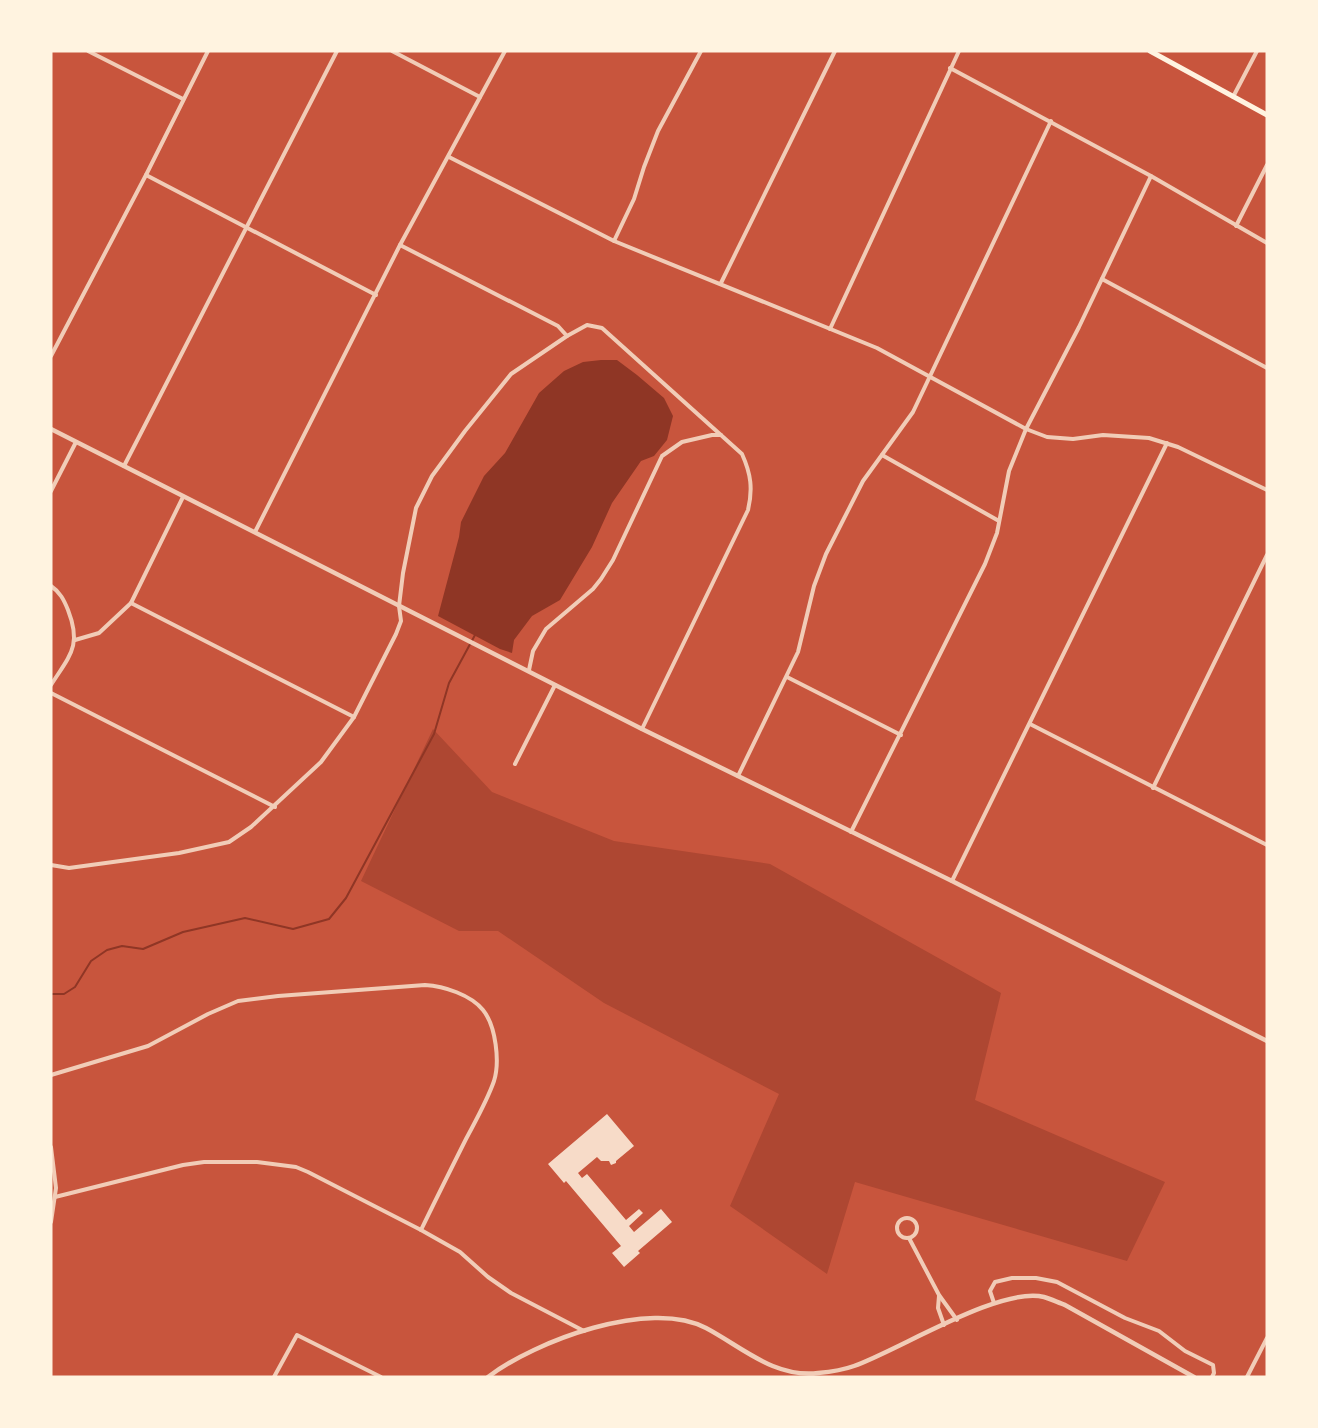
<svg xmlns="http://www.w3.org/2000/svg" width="1318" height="1428" font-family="'Alegreya Sans',sans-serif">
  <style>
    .green { fill: #ae4732 }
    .water { fill: #8f3625 }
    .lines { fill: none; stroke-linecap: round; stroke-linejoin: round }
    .stream { stroke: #8f3625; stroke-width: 2 }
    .building { fill: #f7dbc8 }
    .minor { stroke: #f1ccb7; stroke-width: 4 }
    .tertiary { stroke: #f1ccb7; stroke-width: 4.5 }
    .secondary { stroke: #fff3e0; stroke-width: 5 }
  </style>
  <rect width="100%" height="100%" fill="#c8553d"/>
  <polygon class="green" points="433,729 492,792 614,841 770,864 1001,993 975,1100 1165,1182 1127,1261 855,1182 827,1274 730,1206 779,1094 604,1003 498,931 459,931 361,881"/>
  <polygon class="water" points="601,360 617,360 637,375 664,398 673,416 667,440 654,456 641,461 612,503 592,547 560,600 532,616 514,640 512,653 500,649 438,616 459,537 461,522 484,476 505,453 539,393 564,371 583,362"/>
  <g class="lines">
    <polyline class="stream" points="51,994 64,994 75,987 91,961 107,950 122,946 143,949 183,932 245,918 293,929 329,919 346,898 434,734 449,683 475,635"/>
  </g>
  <polygon class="building" points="607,1114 634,1146 616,1161 616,1163 611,1165 609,1161 601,1161 597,1157 578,1173 582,1178 587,1174 626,1220 639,1209 643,1213 629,1226 634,1232 661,1209 672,1222 638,1251 640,1253 624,1267 612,1253 621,1246 566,1181 564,1183 548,1164"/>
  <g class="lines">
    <g class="minor">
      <polyline points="88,51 183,99"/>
      <polyline points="392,51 480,97"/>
      <polyline points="950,68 1151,176 1267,243"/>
      <polyline points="1233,97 1257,51"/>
      <polyline points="449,157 614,241 877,348 1026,429 1047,437 1073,439 1103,435 1149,438 1178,447 1267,490"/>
      <polyline points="146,175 376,295"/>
      <polyline points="1236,226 1267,165"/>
      <polyline points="614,241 634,199 644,167 658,131 701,51"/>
      <path d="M 400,245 L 558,326 L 567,336 L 587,325 L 602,328 L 742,454 C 751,474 753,489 748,510 L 642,729"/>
      <polyline points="1102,279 1267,368"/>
      <polyline points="721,283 835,51"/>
      <polyline points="830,329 959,51"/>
      <polyline points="51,356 146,175 208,51"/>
      <polyline points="882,455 999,521"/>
      <polyline points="124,466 337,51"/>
      <polyline points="51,491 76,442"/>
      <polyline points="255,532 400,245 505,51"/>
      <path d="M 51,586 C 60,592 64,600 68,610 C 82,646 70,655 51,685"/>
      <polyline points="131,603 354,717"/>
      <polyline points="75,640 99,633 131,603 183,497"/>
      <polyline points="529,670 533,651 546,629 593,589 601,579 613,560 662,456 682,442 712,435 721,435"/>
      <polyline points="787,677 901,735"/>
      <polyline points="51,693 275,807"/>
      <polyline points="1030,724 1267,845"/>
      <polyline points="515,764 555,685"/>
      <polyline points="738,776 798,652 814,586 826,554 863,481 913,412 1051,121"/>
      <polyline points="1153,788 1267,555"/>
      <polyline points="851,832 985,564 997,533 1009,471 1026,429 1079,327 1151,176"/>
      <polyline points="51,865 69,868 179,853 229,842 251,827 321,762 354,717 396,634 401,621 399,606 403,573 416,508 432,476 465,431 511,374 567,336"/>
      <polyline points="952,881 1167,443"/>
      <path d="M 51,1075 L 148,1046 L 208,1014 L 238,1001 L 278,996 L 425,985 C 444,986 471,995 483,1010 C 496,1026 500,1062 494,1081 C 487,1101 476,1120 466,1139 C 451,1169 436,1199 421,1230"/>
      <polyline points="51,1147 56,1188 51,1222"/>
      <polyline points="55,1197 183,1165 204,1162 257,1162 296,1167 308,1172 421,1230 460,1252 488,1277 511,1293 584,1331"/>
      <circle cx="907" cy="1228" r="10"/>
      <polyline points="909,1238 939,1295 957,1320"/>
      <polyline points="939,1296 938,1308 944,1325"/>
      <polyline points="994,1303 990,1291 995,1282 1012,1278 1036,1278 1057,1282 1125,1318 1159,1331 1185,1351 1213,1365 1214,1373 1212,1377"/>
      <polyline points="274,1377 297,1335 381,1377"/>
      <polyline points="1247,1377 1267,1338"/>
    </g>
    <g class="tertiary">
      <polyline points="51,429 642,729 952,881 1267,1041"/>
      <path d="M 488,1377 C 535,1341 650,1298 706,1328 C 742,1347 774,1378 818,1373 C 829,1372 843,1370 854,1366 C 899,1350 1000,1286 1044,1297 C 1051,1299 1059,1303 1065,1305 L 1194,1377"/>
    </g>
    <polyline class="secondary" points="1150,51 1267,115"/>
  </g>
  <rect width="1318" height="1428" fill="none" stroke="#fff3e0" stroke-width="105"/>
</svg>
